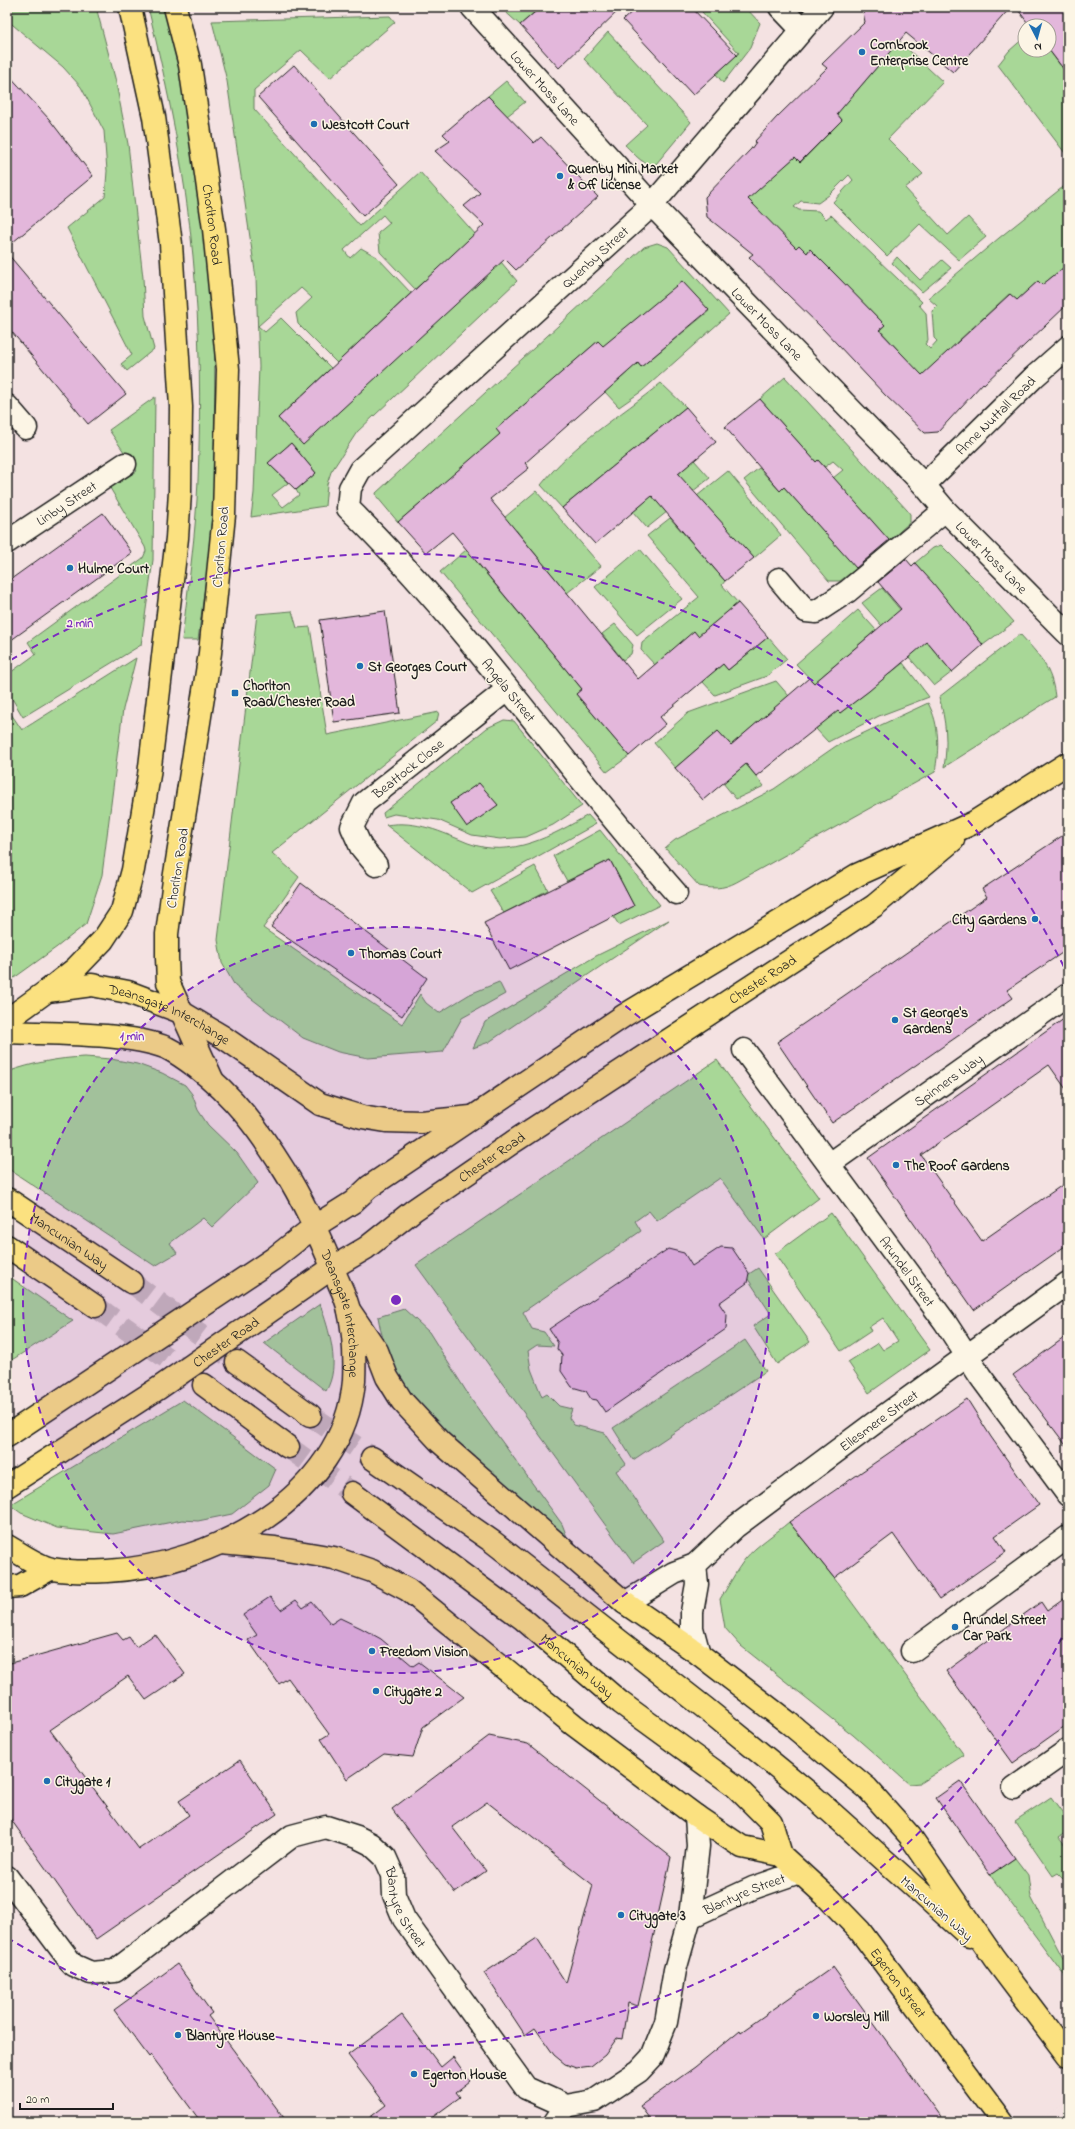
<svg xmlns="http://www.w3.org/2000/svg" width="1075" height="2129" font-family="'Indie Flower',sans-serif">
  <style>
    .green { fill: #a8d797; stroke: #627a5a; fill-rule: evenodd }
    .pier { fill: #f4e2e2 }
    .building { fill: #e3b7db; stroke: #1c1c1c }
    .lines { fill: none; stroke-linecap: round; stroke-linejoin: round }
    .highway-tunnel { stroke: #c9baba; stroke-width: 22; stroke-dasharray: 22 11; stroke-linecap: butt }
    .street-casing { stroke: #1c1c1c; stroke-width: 25 }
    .primary-casing { stroke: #1c1c1c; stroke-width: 25 }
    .highway-casing { stroke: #1c1c1c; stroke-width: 25 }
    .street { stroke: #fcf5e5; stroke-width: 22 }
    .primary { stroke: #fbe180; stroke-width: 22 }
    .highway { stroke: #fbe180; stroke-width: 22 }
    .ring { fill: none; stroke: #7b2cbf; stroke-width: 2; stroke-dasharray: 7 5 }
    .poi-dot { fill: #1f6fb2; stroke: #fcf5e5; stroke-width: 1.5 }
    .labels { text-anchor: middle; stroke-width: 3; stroke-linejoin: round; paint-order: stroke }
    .poi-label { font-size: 14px; font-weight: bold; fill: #1c1c1c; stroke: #fcf5e5; text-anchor: start }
    .street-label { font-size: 14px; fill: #1c1c1c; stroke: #fcf5e5 }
    .centre { fill: #7b2cbf; stroke: #fcf5e5; stroke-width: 2 }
    .ring-label { font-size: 12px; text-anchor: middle; font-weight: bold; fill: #7b2cbf; stroke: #fcf5e5; stroke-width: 3; stroke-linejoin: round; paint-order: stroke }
  </style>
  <rect width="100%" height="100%" fill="#f4e2e2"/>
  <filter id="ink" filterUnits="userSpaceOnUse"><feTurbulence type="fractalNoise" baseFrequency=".025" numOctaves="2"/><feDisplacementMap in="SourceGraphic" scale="8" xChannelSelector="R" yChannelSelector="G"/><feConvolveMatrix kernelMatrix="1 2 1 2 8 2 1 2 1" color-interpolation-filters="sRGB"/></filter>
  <g filter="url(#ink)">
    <g class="green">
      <polygon points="7,7 96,7 115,78 128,144 143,278 145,316 154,349 127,371 121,364 132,355 67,228 105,197 107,171 104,131 81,87 63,67 7,20"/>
      <path d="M 148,7 L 165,7 L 182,75 L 203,196 L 215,334 L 214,484 L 209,556 L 198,640 L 182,640 C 188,587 196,533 198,480 C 201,406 200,330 193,256 C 185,172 168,89 148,7 Z"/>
      <polygon points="500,7 540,7 520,25"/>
      <polygon points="707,7 745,7 760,23 750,48 723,83 716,74 739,53 702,12"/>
      <path d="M 390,16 L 395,22 L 330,78 L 301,50 L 254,90 L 254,109 L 360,226 L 420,172 L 476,235 L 415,289 L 380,252 L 378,233 L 390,223 L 383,215 L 344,250 L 350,258 L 361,248 L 377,257 L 411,293 L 337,363 L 298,324 L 296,313 L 312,298 L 301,288 L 258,326 L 265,332 L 281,318 L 331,368 L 278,418 L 303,444 L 501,262 L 517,281 L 357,432 L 331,472 L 327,484 L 325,506 L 251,517 L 254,493 L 259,367 L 256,278 L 227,81 L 212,21 ZM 291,443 L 316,473 L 296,490 L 299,495 L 283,507 L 272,495 L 288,483 L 268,463 Z"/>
      <path d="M 608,32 L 691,122 L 656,164 C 643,167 634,153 625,145 L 647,125 L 584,59 Z"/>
      <polygon points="1025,37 1025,50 1049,50 1060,65 1066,61 1068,64 1068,157 998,65 1009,51"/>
      <polygon points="899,41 943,82 888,139 923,174 905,188 948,235 968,217 986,237 959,260 920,224 887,256 833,202 853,180 849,175 829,195 818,203 801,201 794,207 799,210 818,211 826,219 831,215 922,302 919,305 926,313 928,340 925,344 930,349 937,341 934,338 932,311 937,306 928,298 999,238 1068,183 1068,264 1042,285 1038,281 1017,300 1009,294 956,343 978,378 885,384 908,361 880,330 885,325 810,249 807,253 799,245 796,248 745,200 795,157 801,162 842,120 834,110 854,94"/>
      <polygon points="506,81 525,102 507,116 488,96"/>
      <path d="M 657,243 L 668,247 L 729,314 L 642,391 L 619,407 L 605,392 L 627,373 L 598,341 L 497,429 L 501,434 L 398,522 L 377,497 L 376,493 L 644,247 ZM 682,282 L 709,311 L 641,367 L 615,337 Z"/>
      <polygon points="897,257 920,280 942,260 951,268 922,292 892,263"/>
      <polygon points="785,377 907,510 910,514 910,522 889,541 833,478 843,470 833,461 825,467 818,460 816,462 760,399"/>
      <path d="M 661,383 L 686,407 L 562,508 L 541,485 C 575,442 619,417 661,383 Z"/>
      <polygon points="155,397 153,560 141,645 23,717 7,690 7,675 36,654 28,642 143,558 146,551 145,547 110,488 137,471 109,430"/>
      <polygon points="694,460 710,478 688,495 674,478"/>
      <polygon points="759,468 780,491 784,487 857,568 840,581 829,581 744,480"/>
      <polygon points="728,471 781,535 754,558 697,496"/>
      <polygon points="536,491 601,566 567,593 516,530 478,564 582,689 576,694 629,756 607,772 440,572"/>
      <polygon points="654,494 668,511 647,528 633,512"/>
      <polygon points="670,518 725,581 722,585 738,603 698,637 655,665 641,650 642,643 699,597 647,536"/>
      <polygon points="941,545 979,583 1014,622 983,645 915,563 933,548"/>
      <polygon points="640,549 682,599 637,635 595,587"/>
      <polygon points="882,588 952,672 934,686 862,603"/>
      <polygon points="858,610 876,630 814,683 796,664"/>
      <polygon points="292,611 297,628 310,627 327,735 439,712 437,721 272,853 299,877 263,928 402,1024 420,994 426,1003 439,1013 470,994 499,982 505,994 462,1018 443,1052 368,1058 338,1052 303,1038 235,986 222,963 218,940 257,614"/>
      <polygon points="615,624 633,645 631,654 623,660 602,634"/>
      <path d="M 1020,634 C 1039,655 1052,668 1055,697 L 944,767 C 948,744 946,720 939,697 Z"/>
      <polygon points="768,637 787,659 767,676 715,695 702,681 723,664 728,670"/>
      <polygon points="136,658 123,709 102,875 86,924 57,947 7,983 7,708 22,730"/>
      <polygon points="903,663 929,697 879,716 828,742 816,729 837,710 840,713"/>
      <polygon points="776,681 789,696 731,745 718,731 675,768 654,743 688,713"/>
      <path d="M 928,703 C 940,725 939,749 935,772 L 742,879 C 727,888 717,890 699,886 L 665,848 L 675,840 L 774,789 L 836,746 Z"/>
      <polygon points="504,720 514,721 582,806 553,825 526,837 500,839 472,835 438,820 394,814 384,817 383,813 487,728"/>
      <polygon points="746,764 764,786 736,799 723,783"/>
      <path d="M 588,815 L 596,824 L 472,893 L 386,825 C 417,820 441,832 468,843 C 511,859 552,836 588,815 Z"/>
      <polygon points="600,830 660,905 619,925 613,916 634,906 610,860 567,881 553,856"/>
      <polygon points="535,866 548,890 504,913 490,891"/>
      <polygon points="669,920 489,1042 473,1048 485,1022 596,956"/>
      <path d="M 85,1057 L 111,1059 L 137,1064 L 162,1073 L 185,1085 L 192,1094 L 198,1110 L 208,1125 L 237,1153 L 258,1183 L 212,1227 L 203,1218 L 170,1243 L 177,1253 L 155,1266 L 7,1168 L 7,1072 C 33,1063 57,1058 85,1057 Z"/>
      <polygon points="717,1060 819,1198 764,1239 720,1178 657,1221 649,1211 635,1221 641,1231 523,1312 532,1329 544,1332 554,1346 537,1345 528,1351 531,1369 542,1397 547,1394 559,1406 572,1409 569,1418 574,1425 605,1433 626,1464 616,1471 664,1541 633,1563 416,1265"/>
      <polygon points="831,1213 930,1350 869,1393 848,1362 878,1343 883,1350 898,1341 883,1318 869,1327 871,1331 841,1351 775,1254"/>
      <polygon points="758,1268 810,1342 777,1364 753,1326 771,1314 746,1276"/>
      <polygon points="7,1275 73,1321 7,1363"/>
      <path d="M 320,1304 C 329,1330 341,1366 326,1391 L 264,1343 Z"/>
      <path d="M 404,1309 L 429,1332 L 473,1402 L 562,1524 L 571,1547 C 543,1522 516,1497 488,1471 C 439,1427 389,1385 378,1317 Z"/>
      <polygon points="745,1340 766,1371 633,1460 613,1428"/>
      <polygon points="183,1400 276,1469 269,1485 232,1514 198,1521 182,1520 113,1534 57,1528 21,1513 10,1505"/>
      <path d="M 789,1522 L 834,1578 L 964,1755 L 920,1783 L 909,1784 L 853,1735 L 741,1646 L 725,1628 L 720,1599 C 729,1586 735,1572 745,1559 C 757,1545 775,1534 789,1522 Z"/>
      <polygon points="1051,1797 1068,1820 1068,1831 1059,1837 1068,1849 1068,1883 1058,1873 1053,1876 1015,1821"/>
      <polygon points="1015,1858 1028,1875 1031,1897 1068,1968 1068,1980 990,1875"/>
    </g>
    <polygon class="pier" points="1068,2100 1068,2122 1038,2122 1038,2120"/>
    <g class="building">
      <polygon points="541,7 622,7 559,68 520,25"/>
      <polygon points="637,7 691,7 737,55 693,95 623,20"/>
      <polygon points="862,7 1011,7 953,72 906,33 837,114 842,120 800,162 795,157 748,199 796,248 799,245 807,253 810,249 834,273 885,325 879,330 922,375 1010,294 1017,300 1038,281 1042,285 1068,264 1068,304 984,384 983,383 938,432 925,433 885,395 822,328 749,257 753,254 707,217 705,197 751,149 756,142 755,141 777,117 827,68 822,64 865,22"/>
      <polygon points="1016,7 1068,7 1068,75 1049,50 1049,26 1030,26"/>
      <polygon points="294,65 399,184 363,216 258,97"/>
      <polygon points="7,73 49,119 93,176 7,247"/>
      <polygon points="488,96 534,143 541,137 598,197 516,270 505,259 303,445 278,418 484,225 464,206 480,193 435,151 450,141 443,134"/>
      <polygon points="7,253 126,394 88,424 7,326"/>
      <polygon points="682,281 709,310 641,367 638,363 525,463 529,468 490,499 638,679 694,631 698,636 738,603 768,637 728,670 723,664 660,717 666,724 629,756 576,694 582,689 452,532 426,553 398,522 500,434 496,429 598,341 603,346"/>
      <polygon points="760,399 816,462 818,460 889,540 856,568 784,487 780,491 725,427"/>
      <polygon points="686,407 716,442 678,474 754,558 725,581 652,496 595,544 562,508"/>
      <polygon points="291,443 316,473 296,490 268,463"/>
      <polygon points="103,513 132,553 7,643 7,582"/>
      <polygon points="906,559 912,566 915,563 933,583 983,645 952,672 927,642 869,691 840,713 838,711 756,776 746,764 703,800 675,768 718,731 731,745 809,678 814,683 901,609 878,582"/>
      <polygon points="385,611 400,713 334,722 320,620"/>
      <polygon points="479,783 498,805 467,827 450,803"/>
      <polygon points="1068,832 1068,949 1007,990 1013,998 832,1123 777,1042 987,897 982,889"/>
      <polygon points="610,860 634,906 509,970 484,923"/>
      <polygon points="301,883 427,978 402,1016 271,927"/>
      <polygon points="1068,1016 1068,1092 1049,1065 921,1155 982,1241 1068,1181 1068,1244 974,1310 868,1158"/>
      <polygon points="721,1247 732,1248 749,1273 747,1283 719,1303 727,1315 726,1329 605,1412 597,1400 591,1399 586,1391 572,1387 561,1371 562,1355 557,1349 558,1343 549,1329 668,1249 684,1253 692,1266"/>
      <polygon points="1068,1335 1068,1448 1013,1375"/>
      <polygon points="967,1399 991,1437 1039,1505 995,1536 1006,1552 939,1599 893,1534 834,1578 789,1522"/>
      <polygon points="1068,1596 1068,1724 1013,1763 946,1671 1041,1602 1047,1611"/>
      <polygon points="270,1597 281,1610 296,1600 303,1608 312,1602 331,1624 340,1618 361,1628 381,1639 413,1666 419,1662 464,1697 423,1727 413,1757 384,1754 347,1779 321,1739 329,1734 288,1678 279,1684 248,1640 257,1635 243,1615"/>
      <polygon points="117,1633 123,1640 129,1637 136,1647 155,1634 185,1674 146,1700 128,1676 50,1730 139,1849 189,1815 179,1801 240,1760 277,1814 96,1939 7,1814 7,1664"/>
      <polygon points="489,1736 528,1744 671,1857 638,2006 628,2003 622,2039 617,2038 605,2055 591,2066 576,2068 565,2064 554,2055 535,2028 525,2035 484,1973 537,1938 566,1983 593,1885 487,1802 452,1827 486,1871 455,1893 392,1809"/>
      <polygon points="960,1781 1015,1858 990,1875 936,1798"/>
      <polygon points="177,1964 212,2013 208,2016 287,2122 201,2122 151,2055 149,2057 114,2010"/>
      <polygon points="833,1967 945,2122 652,2122 640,2106 695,2067 740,2030 741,2032"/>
      <polygon points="402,2015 441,2067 453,2057 470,2081 456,2092 460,2097 426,2122 364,2122 386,2105 348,2055"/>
    </g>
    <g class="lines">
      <g class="highway-tunnel">
        <polyline points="131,1282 237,1362"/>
        <polyline points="95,1306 204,1385"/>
        <polyline points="310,1415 372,1458"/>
        <polyline points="288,1447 352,1493"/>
      </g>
      <g class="street-casing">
        <g id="street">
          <path id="s1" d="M 472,7 L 652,205 L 924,485 L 945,510 L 1068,634"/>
          <polyline points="780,7 802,30"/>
          <polyline points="7,406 26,428"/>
          <path id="s2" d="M 924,485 L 1034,377 L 1068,347"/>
          <path id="s3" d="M 7,542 L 125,464"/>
          <polyline points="779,579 806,611 816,612 848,591 945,510"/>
          <path id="s4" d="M 376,865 L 361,847 L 352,827 L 364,803 L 508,689"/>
          <path id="s5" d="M 676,893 C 564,767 469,626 348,508 L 350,488 L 360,470 L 652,205 L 822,7"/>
          <path id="s6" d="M 744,1050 L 945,1322 L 980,1376 L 1068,1495"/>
          <path id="s7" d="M 829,1164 L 1068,995"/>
          <polyline points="695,1565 697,1584 692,1612 692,1628 699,1654"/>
          <path id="s8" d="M 625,1603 L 674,1573 L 695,1565 L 735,1527 L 873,1424 L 1068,1283"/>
          <polyline points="912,1651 1068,1537"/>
          <polyline points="1014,1788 1068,1750"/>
          <path id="s9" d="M 7,1877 L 73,1965 L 91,1973 L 115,1971 L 292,1836 L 326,1827 L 357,1837 L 371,1844 L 385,1857 L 393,1875 L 394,1895 L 404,1919 L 526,2088 L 566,2106 L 594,2101 L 639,2071 L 652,2057 L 666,2022 L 675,1970 L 690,1917 L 698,1846 L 696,1816"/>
          <path id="s10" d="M 690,1917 L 753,1888 L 799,1872"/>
          <polyline points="555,2122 566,2106"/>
        </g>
      </g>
      <g class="primary-casing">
        <g id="primary">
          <path id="s11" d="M 175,7 L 190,65 L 214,229 L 228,369 L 224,515 L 210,653 L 174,880 L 167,934 L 167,958 L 168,982 L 212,1079"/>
          <polyline points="47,991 76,968 103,940 122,911 133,870 149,775 177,538 180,492 181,407 171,244 154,117 130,7"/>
          <polyline points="7,1587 20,1586 50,1569"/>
        </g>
      </g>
      <g class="highway-casing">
        <g id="highway">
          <path id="s12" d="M 7,1020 L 47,991 L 92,985 L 128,992 L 181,1012 L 223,1037 L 320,1104 L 362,1117 L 386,1121 L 421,1122 L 471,1117"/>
          <path id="s13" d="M 7,1032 C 52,1034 127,1032 167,1048 C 177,1053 188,1061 196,1067 C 234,1096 259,1130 284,1170 C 305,1203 320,1237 335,1274 C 340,1286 347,1299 349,1311 C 354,1333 355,1359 354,1381 C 344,1497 211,1566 107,1571 C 89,1572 69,1572 52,1569 C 37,1566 20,1553 7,1546"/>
          <path id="s14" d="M 7,1199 L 131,1282"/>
          <polyline points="7,1246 95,1306"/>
          <polyline points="349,1310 377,1351 387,1377 402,1401 440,1442 625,1603 699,1654 790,1724 867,1788 910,1836 994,1958 1068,2056"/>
          <polyline points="237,1362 310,1415"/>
          <polyline points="204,1385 288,1447"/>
          <polyline points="7,1436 273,1259 315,1226 353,1202 369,1187 625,1015 857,875 973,823 1068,763"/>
          <polyline points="372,1458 493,1542 705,1708 814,1797 969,1936"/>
          <path id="s15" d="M 7,1486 L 159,1388 L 332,1268 L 366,1248 L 414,1210 L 513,1142 L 874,906 L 953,840"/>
          <path id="s16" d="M 352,1493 L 523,1619 L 621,1703 L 735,1786 L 771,1822 L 781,1855 L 827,1897 L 860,1931 L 1003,2122"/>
          <polyline points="221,1543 275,1548 334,1558 372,1571 408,1590 574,1725 696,1816 742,1847 781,1855"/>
        </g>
      </g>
      <use href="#street" class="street"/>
      <use href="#primary" class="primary"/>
      <use href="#highway" class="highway"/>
    </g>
  </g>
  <circle cx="396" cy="1300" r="373" fill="#7b2cbf" fill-opacity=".12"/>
  <g class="ring">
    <circle cx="396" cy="1300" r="373"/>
    <path d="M1067 1627A747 747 0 0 1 11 1940M11 660A747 747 0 0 1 1067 973"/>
  </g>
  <g class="poi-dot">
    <circle cx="862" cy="52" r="4"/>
    <circle cx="314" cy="124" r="4"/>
    <circle cx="560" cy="176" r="4"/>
    <circle cx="70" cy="568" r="4"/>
    <circle cx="360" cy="666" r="4"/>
    <rect x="231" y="689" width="8" height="8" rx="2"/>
    <circle cx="1035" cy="919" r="4"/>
    <circle cx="351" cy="953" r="4"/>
    <circle cx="895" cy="1020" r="4"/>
    <circle cx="896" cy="1165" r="4"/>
    <circle cx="955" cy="1627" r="4"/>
    <circle cx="372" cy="1651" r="4"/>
    <circle cx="376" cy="1691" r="4"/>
    <circle cx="47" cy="1781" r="4"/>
    <circle cx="621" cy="1915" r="4"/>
    <circle cx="816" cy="2016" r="4"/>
    <circle cx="178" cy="2035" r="4"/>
    <circle cx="414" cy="2074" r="4"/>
  </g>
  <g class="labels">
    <g class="poi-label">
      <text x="870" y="49">Cornbrook<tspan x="870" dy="16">Enterprise Centre</tspan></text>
      <text x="322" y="129">Westcott Court</text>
      <text x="568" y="173">Quenby Mini Market<tspan x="568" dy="16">&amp; Off License</tspan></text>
      <text x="78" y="573">Hulme Court</text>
      <text x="368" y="671">St Georges Court</text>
      <text x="243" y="690">Chorlton<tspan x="243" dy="16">Road/Chester Road</tspan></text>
      <text x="1027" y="924" text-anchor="end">City Gardens</text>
      <text x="359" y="958">Thomas Court</text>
      <text x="903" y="1017">St George's<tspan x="903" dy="16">Gardens</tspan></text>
      <text x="904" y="1170">The Roof Gardens</text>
      <text x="963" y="1624">Arundel Street<tspan x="963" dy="16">Car Park</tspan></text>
      <text x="380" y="1656">Freedom Vision</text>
      <text x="384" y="1696">Citygate 2</text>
      <text x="55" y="1786">Citygate 1</text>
      <text x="629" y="1920">Citygate 3</text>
      <text x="824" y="2021">Worsley Mill</text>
      <text x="186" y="2040">Blantyre House</text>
      <text x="422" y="2079">Egerton House</text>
    </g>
    <g class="street-label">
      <text dy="5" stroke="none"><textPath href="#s1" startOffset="109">Lower Moss Lane</textPath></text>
      <text dy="5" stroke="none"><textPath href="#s11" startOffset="221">Chorlton Road</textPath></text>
      <text dy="5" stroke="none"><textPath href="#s5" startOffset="864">Quenby Street</textPath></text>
      <text dy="5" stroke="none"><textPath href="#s1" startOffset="433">Lower Moss Lane</textPath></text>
      <text dy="5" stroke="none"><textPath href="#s2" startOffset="100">Anne Nuttall Road</textPath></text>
      <text dy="5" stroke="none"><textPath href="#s3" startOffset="71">Linby Street</textPath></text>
      <text transform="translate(220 547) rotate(-85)" y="5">Chorlton Road</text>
      <text dy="5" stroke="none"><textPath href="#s1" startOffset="757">Lower Moss Lane</textPath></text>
      <text transform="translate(509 690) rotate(51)" y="5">Angela Street</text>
      <text dy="5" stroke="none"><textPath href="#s4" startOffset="128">Beattock Close</textPath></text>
      <text transform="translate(177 868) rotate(-81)" y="5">Chorlton Road</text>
      <text dy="5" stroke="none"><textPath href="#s15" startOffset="910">Chester Road</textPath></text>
      <text dy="5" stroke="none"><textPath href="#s12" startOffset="178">Deansgate Interchange</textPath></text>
      <text dy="5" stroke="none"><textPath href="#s7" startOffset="146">Spinners Way</textPath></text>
      <text dy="5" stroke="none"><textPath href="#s15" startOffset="586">Chester Road</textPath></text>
      <text dy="5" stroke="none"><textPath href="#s14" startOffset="75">Mancunian Way</textPath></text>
      <text dy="5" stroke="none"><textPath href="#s6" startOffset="275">Arundel Street</textPath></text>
      <text dy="5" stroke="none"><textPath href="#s13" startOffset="489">Deansgate Interchange</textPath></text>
      <text dy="5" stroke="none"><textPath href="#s15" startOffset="262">Chester Road</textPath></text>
      <text dy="5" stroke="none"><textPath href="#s8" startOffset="314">Ellesmere Street</textPath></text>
      <text dy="5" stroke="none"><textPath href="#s16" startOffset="284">Mancunian Way</textPath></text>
      <text dy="5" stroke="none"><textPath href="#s10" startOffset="59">Blantyre Street</textPath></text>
      <text dy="5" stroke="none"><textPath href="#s9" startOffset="534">Blantyre Street</textPath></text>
      <text transform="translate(937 1908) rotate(41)" y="5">Mancunian Way</text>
      <text dy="5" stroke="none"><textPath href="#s16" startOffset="742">Egerton Street</textPath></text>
    </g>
  </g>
  <circle cx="396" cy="1300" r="6" class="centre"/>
  <g class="ring-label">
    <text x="80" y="627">2 min</text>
    <text x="132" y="1040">1 min</text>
  </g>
  <rect width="1075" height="2129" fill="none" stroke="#fcf5e5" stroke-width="24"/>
  <rect x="12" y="12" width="1051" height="2105" fill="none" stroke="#1c1c1c" stroke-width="1.5" filter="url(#ink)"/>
  <g transform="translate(1037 38) rotate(174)"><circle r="19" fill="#fcf5e5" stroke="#a29e95"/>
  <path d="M0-3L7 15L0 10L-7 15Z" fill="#1f6fb2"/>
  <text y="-6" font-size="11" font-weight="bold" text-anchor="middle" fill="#1c1c1c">N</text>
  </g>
  <path d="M20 2103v6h93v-6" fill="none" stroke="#1c1c1c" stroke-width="2"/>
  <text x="26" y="2103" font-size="12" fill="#1c1c1c" stroke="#fcf5e5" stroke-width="3" paint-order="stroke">20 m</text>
</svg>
